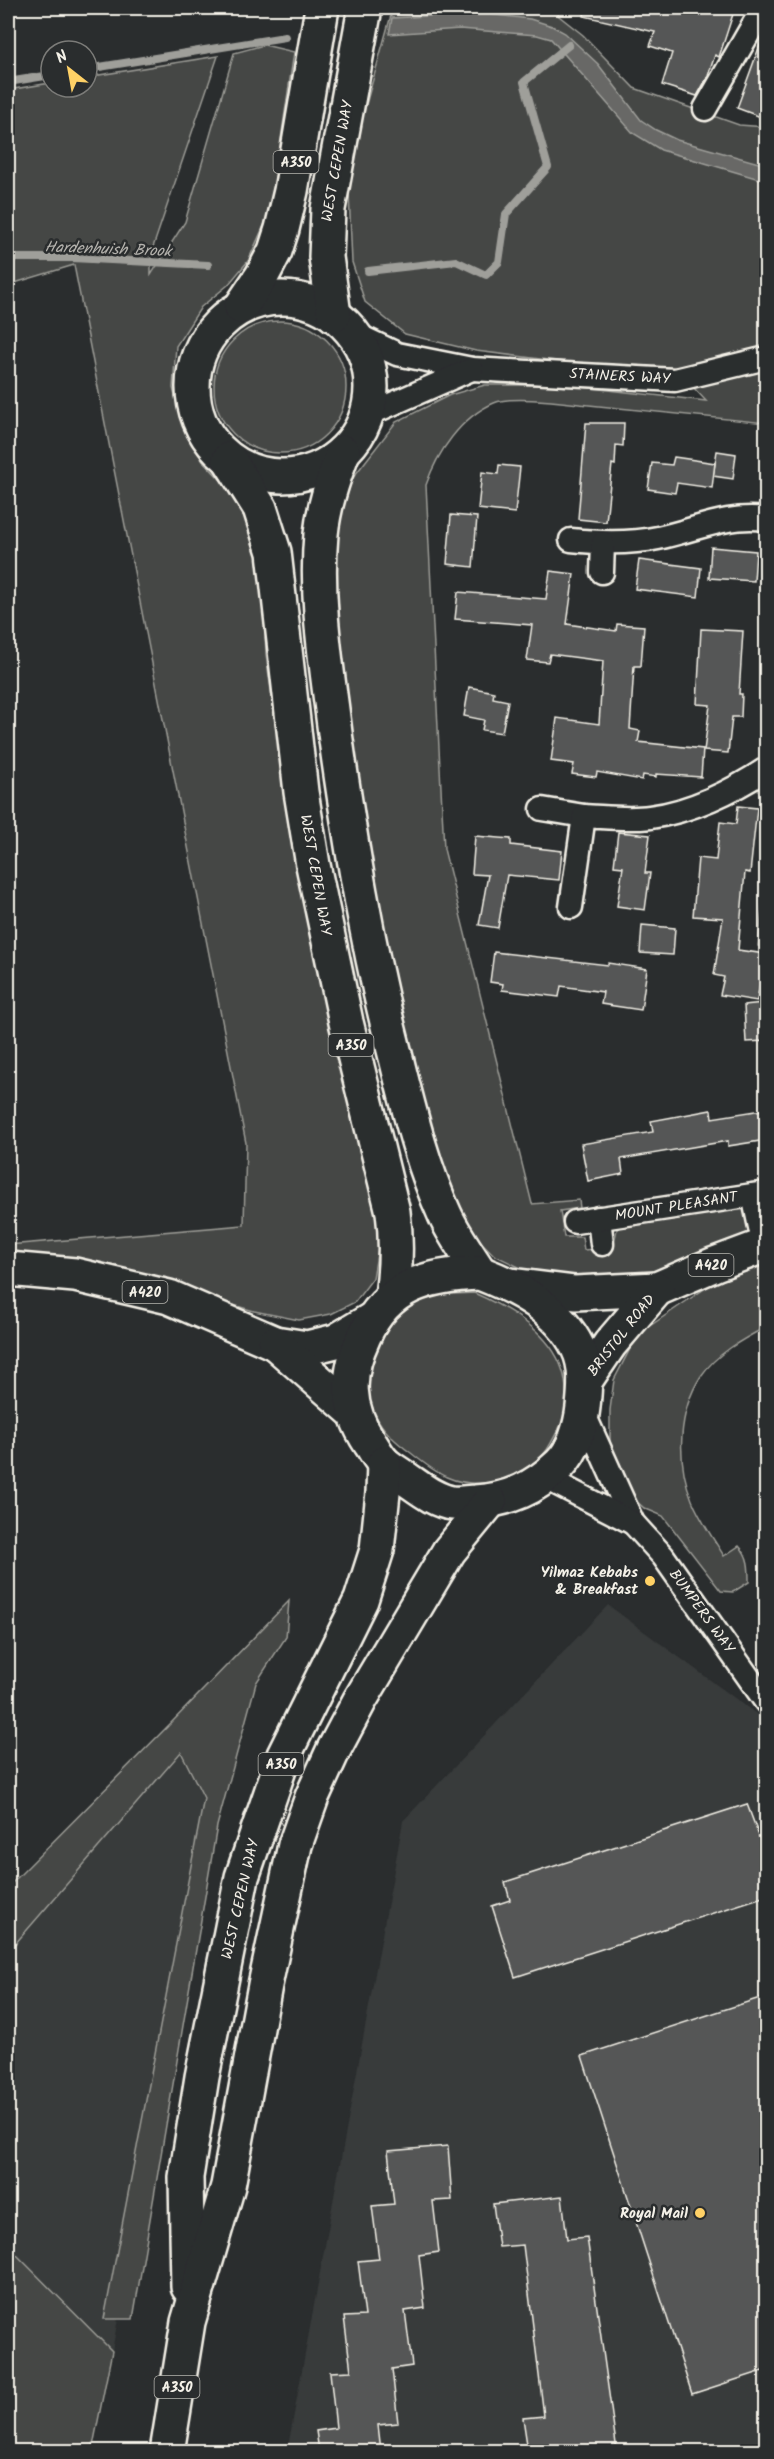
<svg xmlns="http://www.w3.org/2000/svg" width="774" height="2459" font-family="Kalam,sans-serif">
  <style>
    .built { fill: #373a3a }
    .green { fill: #444645; stroke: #9c9c96; stroke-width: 1.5 }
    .water { fill: #676866; stroke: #9f9f9a; stroke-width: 1.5 }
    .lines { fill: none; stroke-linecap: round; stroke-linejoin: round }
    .stream { stroke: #9f9f9a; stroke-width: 8 }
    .building { fill: #555756; stroke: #f4f1e8; stroke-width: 1.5 }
    .street-casing { stroke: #f4f1e8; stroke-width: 27 }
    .primary-casing { stroke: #f4f1e8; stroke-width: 38 }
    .highway-casing { stroke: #f4f1e8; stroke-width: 38 }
    .street { stroke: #2a2d2e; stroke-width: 22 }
    .primary { stroke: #2a2d2e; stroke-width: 33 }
    .highway { stroke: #2a2d2e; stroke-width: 33 }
    .poi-dot { fill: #ffd166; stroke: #2a2d2e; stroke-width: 2 }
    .labels { text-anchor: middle; stroke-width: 5; stroke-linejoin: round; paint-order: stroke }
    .shield { fill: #2a2d2e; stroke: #b7b6b0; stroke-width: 1.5 }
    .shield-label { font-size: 14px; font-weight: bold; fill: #f4f1e8 }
    .street-label { font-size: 15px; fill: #f4f1e8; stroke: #2a2d2e }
    .poi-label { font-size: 15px; font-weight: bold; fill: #f4f1e8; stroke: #2a2d2e; text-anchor: end }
    .water-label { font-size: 16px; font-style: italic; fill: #b5b3ae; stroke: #2a2d2e }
  </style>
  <rect width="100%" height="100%" fill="#2a2d2e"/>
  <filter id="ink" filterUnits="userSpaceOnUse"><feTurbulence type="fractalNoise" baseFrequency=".0167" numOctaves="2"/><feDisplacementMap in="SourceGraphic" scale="12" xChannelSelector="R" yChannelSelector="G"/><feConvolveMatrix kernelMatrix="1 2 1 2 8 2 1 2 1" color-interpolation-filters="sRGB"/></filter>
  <g filter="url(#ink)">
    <g class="built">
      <polygon points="608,1605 766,1721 766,2451 287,2452 403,1821"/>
      <polygon points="181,1752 204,1798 104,2319 118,2319 112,2351 8,2246 8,1952"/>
    </g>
    <g class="green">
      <path d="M 393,8 L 556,8 L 559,16 L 583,35 L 634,88 L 739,125 L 766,127 L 766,423 C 707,417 648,411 589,405 C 568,403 512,395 494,403 C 461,417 437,453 426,485 L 444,849 L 532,1204 L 579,1200 L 580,1208 L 560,1211 L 564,1237 L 582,1237 L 584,1250 L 613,1247 L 618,1225 L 766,1203 L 766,1327 C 743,1339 716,1354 701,1376 C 678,1412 676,1461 692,1500 C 700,1520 713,1538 724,1556 L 739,1546 C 749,1556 749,1568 749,1582 L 733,1592 L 721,1591 L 663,1516 L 644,1508 L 633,1498 L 610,1449 L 610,1410 L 614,1380 L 630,1349 L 644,1330 L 713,1283 L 665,1268 L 628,1282 L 544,1279 L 494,1255 L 460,1220 L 407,1064 L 351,751 L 333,561 L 345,493 L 355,475 L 396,422 L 450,395 L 485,385 L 564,385 L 706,401 L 679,372 L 572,363 L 476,351 L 405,334 L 365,302 L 352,262 L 348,169 Z"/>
      <polygon points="264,45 294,52 270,212 248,261 228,285 201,307 176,346 173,388 181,420 202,460 239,499 261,545 266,654 292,845 341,1067 373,1175 379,1242 373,1278 355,1302 331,1314 299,1320 254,1311 175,1288 8,1254 8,1245 244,1225 246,1143 74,265 8,285 8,90 51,83 51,87 87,87 87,77 218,56 151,253 151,275 185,222 234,53"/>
      <circle cx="280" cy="387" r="66"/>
      <polygon points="766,875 766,948 758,946"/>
      <path d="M 474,1293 C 518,1312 569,1344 566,1398 C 565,1412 565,1420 557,1432 C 551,1442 546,1455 536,1461 C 527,1467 516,1478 506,1481 C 501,1483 494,1482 488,1483 C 454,1486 437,1474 411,1453 C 396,1442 383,1431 375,1414 C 356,1375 377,1324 412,1303 C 431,1293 454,1294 474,1293 Z"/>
      <polygon points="289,1601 286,1637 256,1683 217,1826 133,2319 104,2319 204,1798 181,1752 8,1952 8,1887 172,1722"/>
      <polygon points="8,2246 112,2351 92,2451 8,2451"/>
    </g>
    <polygon class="water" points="479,13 530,19 552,26 565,33 598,64 641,120 656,130 677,140 766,165 766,181 661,150 633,133 551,39 537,35 460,29 389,34 392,18"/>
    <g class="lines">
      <g class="stream">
        <polyline points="87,69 285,37"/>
        <polyline points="8,82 51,75"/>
        <polyline points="8,258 72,258 208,265"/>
        <polyline points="368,271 456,261 486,275 499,262 506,214 548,167 524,82 569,45"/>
      </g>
    </g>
    <g class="building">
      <polygon points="585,8 735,8 719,57 715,55 708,76 697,96 662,85 672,53 650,46 655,32 584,16"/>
      <polygon points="764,34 766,34 766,119 737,108"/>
      <polygon points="586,423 624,423 623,446 616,445 615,465 612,464 606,522 578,519"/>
      <polygon points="717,451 736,454 733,479 713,476"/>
      <polygon points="674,457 715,463 712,488 677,483 675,493 648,489 652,463 672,465"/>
      <polygon points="499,465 520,467 515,513 478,509 482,472 498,474"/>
      <polygon points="451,515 477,517 473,567 447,564"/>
      <polygon points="711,547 756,551 754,581 709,578"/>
      <polygon points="639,560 701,568 698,597 635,589"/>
      <polygon points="550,571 574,574 567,624 616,631 617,624 644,626 641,666 634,666 630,729 640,731 638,742 703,749 701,777 656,774 656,777 643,775 642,780 597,772 596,777 572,774 574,764 551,761 557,718 599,724 603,661 550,654 548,662 527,660 532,625 455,619 458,592 546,599"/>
      <polygon points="701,629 743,631 739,694 742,694 741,717 732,717 728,753 704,751 710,705 697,704"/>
      <polygon points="469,687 494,692 493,698 508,701 502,733 482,730 484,720 464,716"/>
      <polygon points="738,806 757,808 750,873 745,872 738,950 765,954 757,1001 720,995 724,977 714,975 723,918 693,916 698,858 716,860 720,822 736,824"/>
      <polygon points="618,832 650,835 645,873 650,873 645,910 617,906 623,867 614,866"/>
      <polygon points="475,836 511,839 511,845 562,851 559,880 507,875 498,928 479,925 488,875 472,874"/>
      <polygon points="642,925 675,928 673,955 640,953"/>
      <polygon points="494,952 608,965 608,963 647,969 641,1010 601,1004 603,992 561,986 559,997 502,990 503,984 490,982"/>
      <polygon points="763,1003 765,1041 746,1042 744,1005"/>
      <polygon points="711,1110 712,1118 762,1110 766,1140 728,1146 728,1141 621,1159 623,1174 588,1181 581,1144 653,1132 651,1121"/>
      <polygon points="747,1804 766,1855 766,1896 515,1977 492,1906 510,1900 505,1882"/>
      <polygon points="766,1996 766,2370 692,2394 582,2056"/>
      <polygon points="448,2146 452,2200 433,2201 439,2252 419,2255 425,2308 405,2311 412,2366 392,2369 398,2423 378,2425 381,2451 319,2451 316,2431 336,2428 330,2372 351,2371 344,2317 365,2316 358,2261 379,2259 372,2206 394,2204 388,2151"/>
      <polygon points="562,2196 567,2239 587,2237 617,2451 528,2451 523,2418 544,2416 523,2245 499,2247 493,2204"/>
    </g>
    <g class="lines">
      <g class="street-casing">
        <g id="street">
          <polyline points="705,109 763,8"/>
          <polyline points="355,334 397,354 472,369 675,380 766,358"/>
          <polyline points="367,415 472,369"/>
          <path d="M 571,540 C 601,543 629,544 658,538 C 697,530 725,514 766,519"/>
          <polyline points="602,572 603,543"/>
          <polyline points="542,809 584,816"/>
          <path d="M 571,907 L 584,816 C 606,817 628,820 650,817 C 690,812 733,791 766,769"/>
          <polyline points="753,1195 764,1246"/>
          <polyline points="599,1218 602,1244"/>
          <polyline points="575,1222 766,1193"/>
          <polyline points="583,1412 633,1523 663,1556 766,1702"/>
          <polyline points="546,1478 633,1523"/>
        </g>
      </g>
      <g class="primary-casing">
        <g id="primary">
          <polyline points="8,1269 75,1275 169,1297 275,1343 307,1348 336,1341 371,1320"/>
          <polyline points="511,1285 575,1293 657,1289 715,1264 766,1245"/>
          <polyline points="275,1343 355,1413"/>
          <polyline points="585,1381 610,1344 657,1289"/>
        </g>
      </g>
      <g class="highway-casing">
        <g id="highway">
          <circle cx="282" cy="387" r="89"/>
          <polyline points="241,307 262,276 275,251 282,229 291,191 322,8"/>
          <polyline points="334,315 326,257 328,209 365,8"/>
          <path d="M 343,452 C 333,479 324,505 321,534 C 315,600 327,668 335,733 C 350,840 367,945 394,1050 C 408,1105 421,1163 445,1215 C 454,1235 468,1254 480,1273"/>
          <path d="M 229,459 L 260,508 L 274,552 L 301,792 L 313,865 L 346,1022 L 393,1212 C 397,1241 396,1267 392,1296"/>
          <path d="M 480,1273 C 519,1288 559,1309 578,1348 C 587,1366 585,1388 583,1407 C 581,1426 574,1450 560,1464 C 535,1488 509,1500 475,1502 C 468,1502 459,1504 452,1503 C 436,1501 421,1489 408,1480 C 401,1475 393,1470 386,1465 C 379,1459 375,1450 370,1443 C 346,1407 346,1374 364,1336 C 387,1285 428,1275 480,1273 Z"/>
          <polyline points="188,2287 186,2177 202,2077 242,1877 284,1755 361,1600 377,1550 383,1493 384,1463"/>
          <polyline points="167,2452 188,2322 228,2186 265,1985 295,1845 312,1797 333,1751 360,1700 449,1551 490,1501"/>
        </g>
      </g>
      <use href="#street" class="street"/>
      <use href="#primary" class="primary"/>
      <use href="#highway" class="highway"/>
    </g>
  </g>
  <g class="poi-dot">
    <circle cx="650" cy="1581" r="6"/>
    <circle cx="700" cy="2213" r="6"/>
  </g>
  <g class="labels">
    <g class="shield">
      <rect x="273.5" y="151" width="45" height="22" rx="4.5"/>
      <rect x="328.5" y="1034" width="45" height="22" rx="4.5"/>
      <rect x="688.5" y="1254" width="45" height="22" rx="4.5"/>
      <rect x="122.5" y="1281" width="45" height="22" rx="4.5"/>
      <rect x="258.5" y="1753" width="45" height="22" rx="4.5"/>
      <rect x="154.5" y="2376" width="45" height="22" rx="4.5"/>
    </g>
    <g class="shield-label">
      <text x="296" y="167">A350</text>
      <text x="351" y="1050">A350</text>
      <text x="711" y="1270">A420</text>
      <text x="145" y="1297">A420</text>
      <text x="281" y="1769">A350</text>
      <text x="177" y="2392">A350</text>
    </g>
    <g class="street-label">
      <text transform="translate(337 161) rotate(-80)" y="5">WEST CEPEN WAY</text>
      <text transform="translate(620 376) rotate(3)" y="5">STAINERS WAY</text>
      <text transform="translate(316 875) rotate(80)" y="5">WEST CEPEN WAY</text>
      <text transform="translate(676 1206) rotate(-9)" y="5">MOUNT PLEASANT</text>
      <text transform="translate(621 1335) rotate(-52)" y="5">BRISTOL ROAD</text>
      <text transform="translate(702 1611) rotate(54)" y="5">BUMPERS WAY</text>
      <text transform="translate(240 1899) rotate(-77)" y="5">WEST CEPEN WAY</text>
    </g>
    <g class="poi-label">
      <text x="638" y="1577">Yilmaz Kebabs<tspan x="638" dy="17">&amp; Breakfast</tspan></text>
      <text x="688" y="2218">Royal Mail</text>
    </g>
    <g class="water-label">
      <text transform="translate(108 248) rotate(2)" y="6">Hardenhuish Brook</text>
    </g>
  </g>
  <rect width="774" height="2459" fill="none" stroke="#2a2d2e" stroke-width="30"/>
  <rect x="15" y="15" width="744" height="2429" fill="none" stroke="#f4f1e8" stroke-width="2" filter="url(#ink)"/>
  <g transform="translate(69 69) rotate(329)"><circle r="28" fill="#2a2d2e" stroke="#7b7b78" stroke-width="1.5"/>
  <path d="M0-4.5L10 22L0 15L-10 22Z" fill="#ffd166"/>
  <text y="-9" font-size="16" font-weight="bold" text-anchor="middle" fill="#f4f1e8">N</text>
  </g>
</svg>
